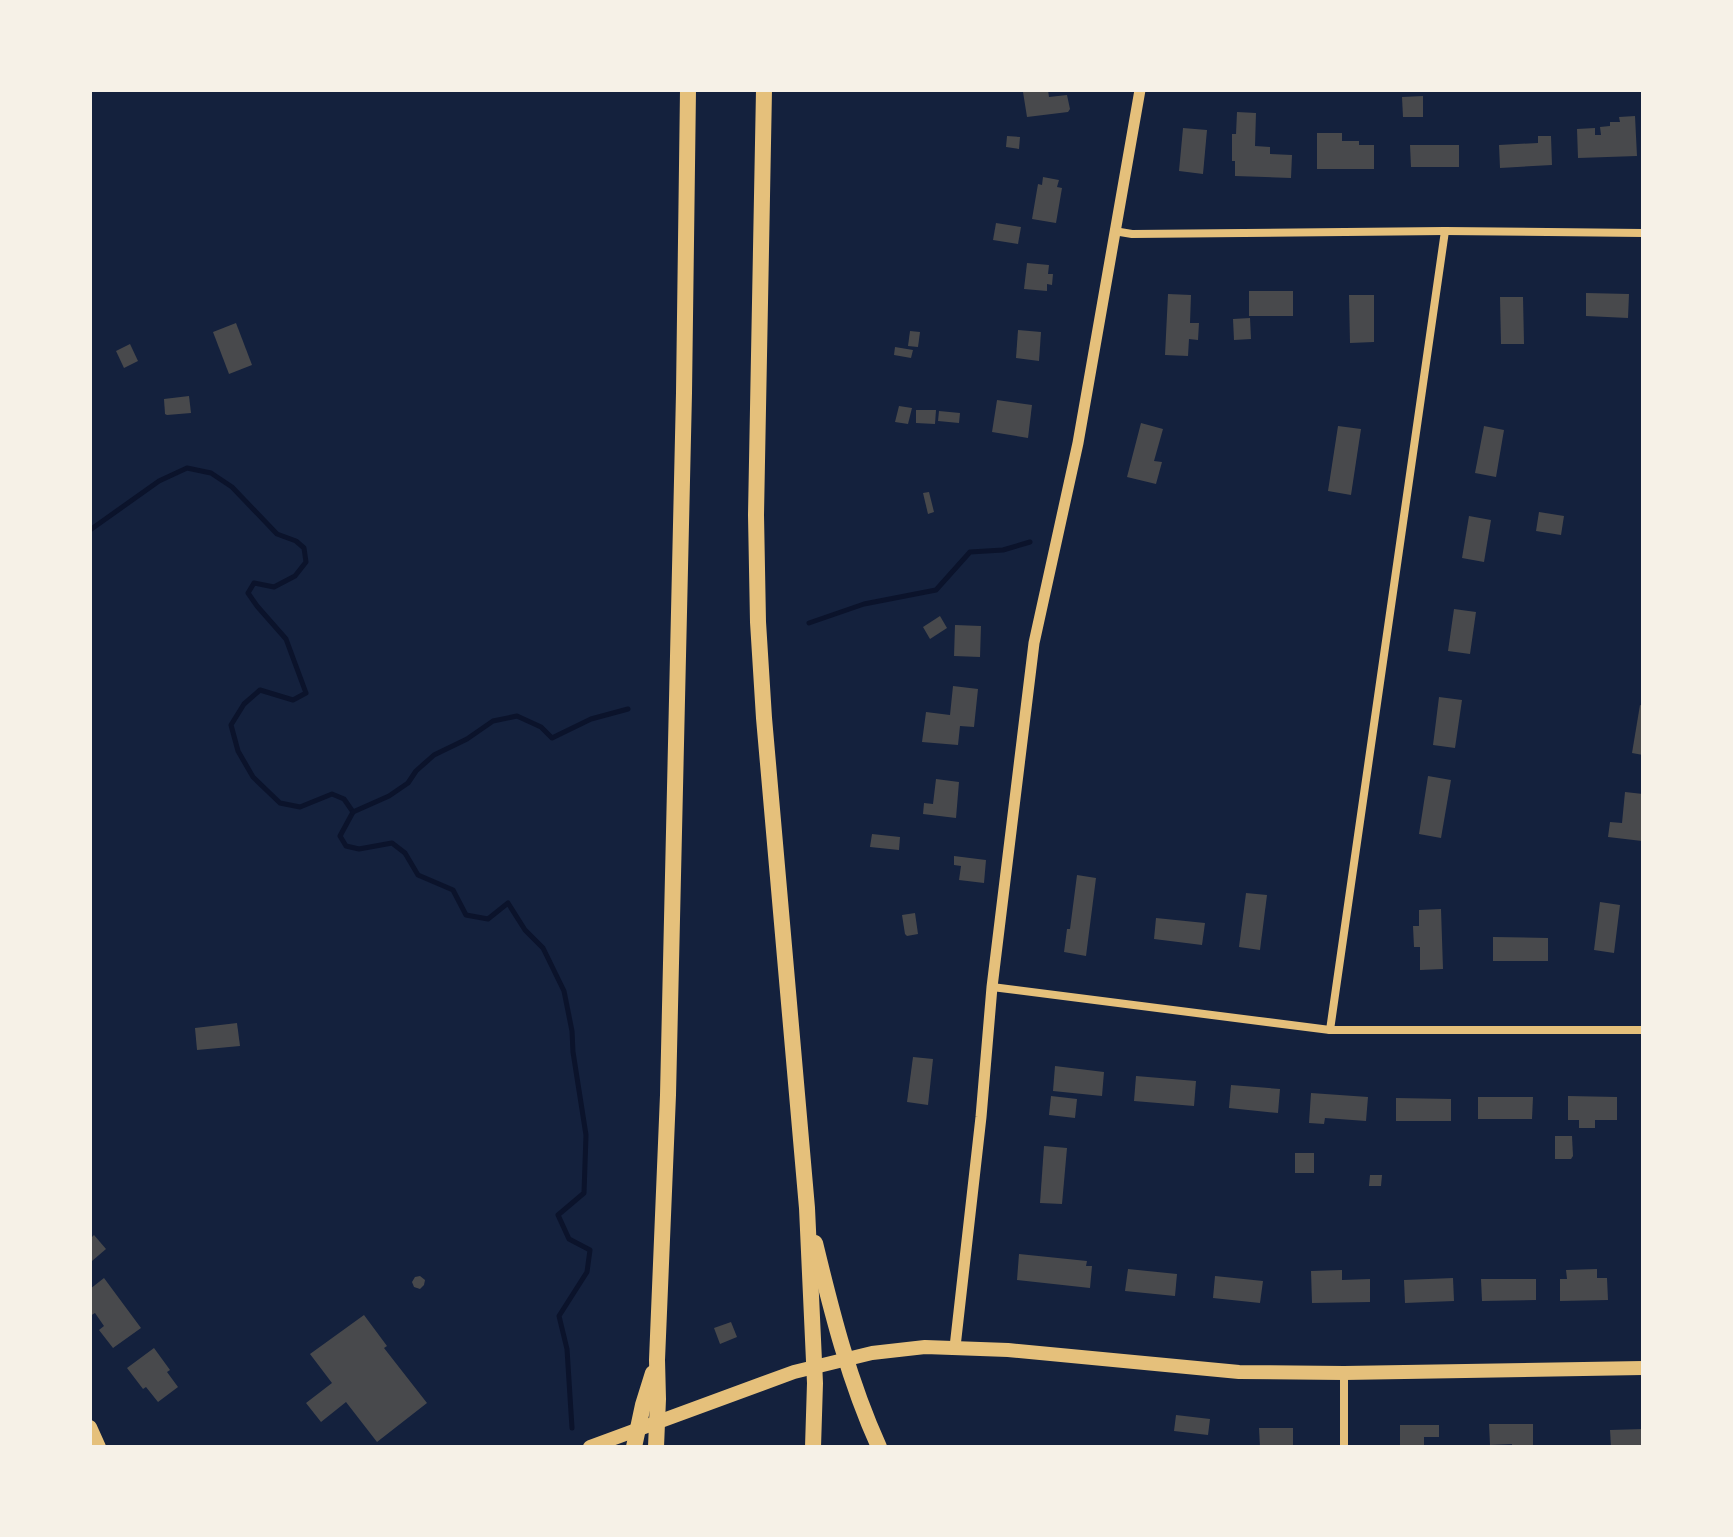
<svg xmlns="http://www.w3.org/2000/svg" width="1733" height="1537" font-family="'Fira Sans Condensed',sans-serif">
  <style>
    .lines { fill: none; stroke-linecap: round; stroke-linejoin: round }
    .stream { stroke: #0b132b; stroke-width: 5 }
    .building { fill: #48494c }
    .minor { stroke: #e5c07b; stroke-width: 8 }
    .tertiary { stroke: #e5c07b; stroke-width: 11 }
    .secondary { stroke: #e5c07b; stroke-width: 14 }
    .motorway { stroke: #e5c07b; stroke-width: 16 }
  </style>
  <rect width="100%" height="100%" fill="#14213d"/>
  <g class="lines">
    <g class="stream">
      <polyline points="90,530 159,481 187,468 211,473 232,487 277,534 296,541 304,548 306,562 295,576 274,587 254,583 248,593 257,606 286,639 306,693 293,700 260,690 244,704 231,725 238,751 253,777 280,803 300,807 332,794 344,799 353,812 340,836 346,846 359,849 392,843 405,853 418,875 453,890 466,915 488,919 508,903 525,930 543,948 564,991 572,1031 573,1052 586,1135 584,1193 558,1215 569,1239 590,1250 587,1272 559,1316 567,1349 572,1428"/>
      <polyline points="809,623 864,604 936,590 970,552 1003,550 1030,542"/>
      <polyline points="353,812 389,796 408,783 416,771 434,755 467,739 493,721 517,716 541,727 552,738 591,719 628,709"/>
    </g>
  </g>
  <g class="building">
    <polygon points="1048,90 1049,97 1067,95 1070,109 1068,112 1027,117 1023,92"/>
    <polygon points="1423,96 1423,117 1403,117 1402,97"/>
    <polygon points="1237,112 1256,113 1255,146 1270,147 1270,154 1292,155 1291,178 1235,176 1235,161 1232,161 1232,134 1236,134"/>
    <polygon points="1635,116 1637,156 1578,158 1577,129 1595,128 1595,135 1601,135 1600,127 1610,126 1610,122 1620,122 1619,117"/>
    <polygon points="1183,128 1207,130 1203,174 1179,171"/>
    <polygon points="1317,133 1342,133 1342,141 1359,141 1359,145 1374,145 1374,169 1317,169"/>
    <polygon points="1007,136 1020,137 1019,149 1006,147"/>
    <polygon points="1538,136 1551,136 1552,165 1500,168 1499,145 1538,143"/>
    <polygon points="1410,145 1459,145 1459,167 1411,167"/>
    <polygon points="1043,177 1059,180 1057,187 1062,188 1056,223 1032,219 1038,184 1042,185"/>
    <polygon points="996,223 1021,227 1018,244 993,240"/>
    <polygon points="1027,263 1049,265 1048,274 1053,274 1052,285 1047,284 1047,291 1024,289"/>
    <rect x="1249" y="291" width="44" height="25"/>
    <polygon points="1586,293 1629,294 1628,318 1586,316"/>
    <polygon points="1168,294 1191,295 1190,323 1199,323 1198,340 1189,339 1188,356 1165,355"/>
    <polygon points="1349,295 1374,295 1374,342 1350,343"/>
    <polygon points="1500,297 1523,297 1524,344 1501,344"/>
    <polygon points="1250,318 1251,339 1234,340 1233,319"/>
    <polygon points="236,323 252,365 229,374 213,332"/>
    <polygon points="1018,330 1041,332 1039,361 1016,358"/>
    <polygon points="910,331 920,332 918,347 908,346"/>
    <polygon points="130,344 138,361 124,368 116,351"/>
    <polygon points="895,347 913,350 911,358 894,355"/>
    <polygon points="189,396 191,413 167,415 165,414 164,399"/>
    <polygon points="997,400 1032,405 1028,438 992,432"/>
    <polygon points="899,406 912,408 908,424 895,422"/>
    <polygon points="916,410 936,410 935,424 916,423"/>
    <polygon points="939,411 960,413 959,423 938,421"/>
    <polygon points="1141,423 1163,429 1154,461 1162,462 1156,484 1127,477"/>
    <polygon points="1338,426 1361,429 1351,495 1328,491"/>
    <polygon points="1484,426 1504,430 1496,477 1475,473"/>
    <polygon points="929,492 934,512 928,514 923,493"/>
    <polygon points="1539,512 1564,516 1561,535 1536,531"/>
    <polygon points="1469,516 1491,520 1484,562 1462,558"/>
    <polygon points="1454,609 1476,612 1470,654 1448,651"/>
    <polygon points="940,616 947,628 930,639 923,627"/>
    <polygon points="955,625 981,626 980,657 954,656"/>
    <polygon points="953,686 978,689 974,727 960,726 958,745 922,742 926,712 950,715"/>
    <polygon points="1439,697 1462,700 1455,748 1433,745"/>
    <polygon points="1640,705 1643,706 1643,755 1632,753"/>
    <polygon points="1428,776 1451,780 1441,838 1419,834"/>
    <polygon points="936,779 959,782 956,818 923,814 924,803 933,804"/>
    <polygon points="1625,792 1643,794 1642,841 1608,837 1610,822 1622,823"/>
    <polygon points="872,834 900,837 899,850 870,847"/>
    <polygon points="954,856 986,860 984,883 959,880 961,866 954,865"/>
    <polygon points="1077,875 1096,878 1086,956 1064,952 1067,929 1070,929"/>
    <polygon points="1246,893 1267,895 1260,950 1239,947"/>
    <polygon points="1600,902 1620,905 1614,953 1594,950"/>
    <polygon points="1441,909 1443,969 1420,970 1420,947 1414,947 1413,926 1419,926 1419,910"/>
    <polygon points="915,913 918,934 907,936 905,934 902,915"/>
    <polygon points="1156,918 1205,923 1202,945 1154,939"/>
    <polygon points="1493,937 1548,938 1548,961 1493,961"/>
    <polygon points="237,1023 240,1046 197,1050 195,1028"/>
    <polygon points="913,1057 933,1059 928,1105 907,1102"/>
    <polygon points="1055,1066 1104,1072 1102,1096 1053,1091"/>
    <polygon points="1136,1076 1196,1081 1194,1106 1134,1101"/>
    <polygon points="1231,1085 1280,1089 1278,1113 1229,1108"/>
    <polygon points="1311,1093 1368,1097 1366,1121 1325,1118 1324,1124 1309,1123"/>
    <polygon points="1051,1096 1077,1099 1075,1118 1049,1115"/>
    <polygon points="1568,1096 1617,1097 1617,1120 1595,1120 1595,1128 1579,1128 1579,1120 1568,1120"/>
    <polygon points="1478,1097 1533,1097 1532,1119 1478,1119"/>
    <polygon points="1396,1098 1451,1099 1451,1121 1396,1121"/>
    <polygon points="1555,1136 1572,1136 1573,1156 1571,1159 1555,1159"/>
    <polygon points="1044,1146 1067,1148 1062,1204 1040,1203"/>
    <rect x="1295" y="1153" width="19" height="20"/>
    <polygon points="1370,1175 1382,1175 1381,1186 1369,1186"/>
    <polygon points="94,1235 106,1249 92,1261 90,1259 90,1239"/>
    <polygon points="1019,1254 1087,1261 1086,1266 1092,1266 1090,1288 1017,1280"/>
    <polygon points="1128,1269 1177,1274 1175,1296 1125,1291"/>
    <polygon points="1597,1269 1597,1278 1607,1278 1608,1300 1560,1301 1560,1279 1567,1279 1566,1270"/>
    <polygon points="1342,1270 1342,1280 1370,1279 1370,1302 1312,1303 1311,1271"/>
    <polygon points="420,1276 425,1280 424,1285 420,1289 414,1287 412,1282 415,1277"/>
    <polygon points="1215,1276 1263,1281 1260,1303 1213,1298"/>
    <polygon points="104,1278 141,1328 113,1348 99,1330 104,1326 95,1313 90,1316 90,1289"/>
    <polygon points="1453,1278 1454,1301 1405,1303 1404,1280"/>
    <polygon points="1481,1279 1536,1279 1536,1300 1482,1301"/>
    <polygon points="364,1315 387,1346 384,1348 427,1403 377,1442 346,1402 321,1422 306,1403 332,1383 310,1354"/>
    <polygon points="731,1322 737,1337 720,1344 714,1328"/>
    <polygon points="154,1348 170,1370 167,1372 178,1387 158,1402 146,1387 143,1389 127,1368"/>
    <polygon points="1176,1415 1210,1419 1208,1435 1174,1431"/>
    <polygon points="1489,1424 1533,1424 1533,1447 1512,1447 1512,1444 1490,1445"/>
    <polygon points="1400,1425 1439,1425 1439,1437 1424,1437 1424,1447 1400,1447"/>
    <polygon points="1259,1428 1293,1428 1293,1447 1260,1447"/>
    <polygon points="1643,1429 1643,1447 1611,1447 1610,1430"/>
  </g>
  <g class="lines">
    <g class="minor">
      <polyline points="1114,231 1132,234 1445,231 1643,233"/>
      <polyline points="992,987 1330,1030 1643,1030"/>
      <polyline points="1330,1030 1445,231"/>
      <polyline points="1344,1447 1344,1373"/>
    </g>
    <polyline class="tertiary" points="955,1347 981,1117 992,987 1034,643 1078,443 1140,90"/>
    <g class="secondary">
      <polyline points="90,1427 99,1447"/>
      <polyline points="590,1447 794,1372 872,1353 925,1347 1008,1350 1239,1372 1344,1373 1643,1368"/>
    </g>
    <g class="motorway">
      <polyline points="764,90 756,515 758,622 764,718 807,1208 815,1383 813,1447"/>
      <path d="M 815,1243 C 832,1313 849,1381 879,1447"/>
      <polyline points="634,1447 643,1405 653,1373"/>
      <polyline points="656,1447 658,1399 657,1360 668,1095 684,393 688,90"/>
    </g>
  </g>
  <rect width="1733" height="1537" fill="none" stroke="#f6f1e7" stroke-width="184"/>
</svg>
